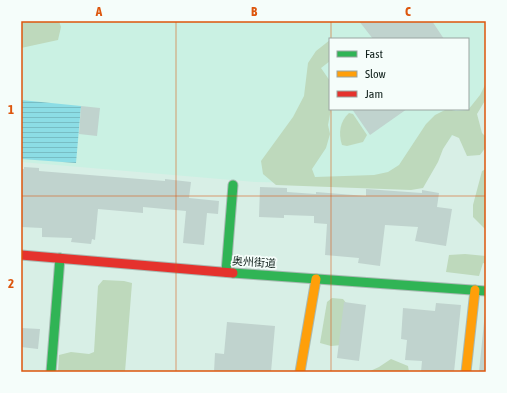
<svg xmlns="http://www.w3.org/2000/svg" width="507" height="393" font-family="'Asap Condensed','Noto Sans JP',sans-serif">
  <style>
    .built { fill: #caf1e3; fill-rule: evenodd }
    .green { fill: #bed9bc }
    .water { fill: url(#water-rules) }
    .building { fill: #c0d3ce }
    .lines { fill: none; stroke-linecap: round; stroke-linejoin: round }
    .fast-casing { stroke: #a8bab3; stroke-width: 11 }
    .slow-casing { stroke: #a8bab3; stroke-width: 11 }
    .jam-casing { stroke: #a8bab3; stroke-width: 11 }
    .fast { stroke: #30b455; stroke-width: 9 }
    .slow { stroke: #ff9f0a; stroke-width: 9 }
    .jam { stroke: #e5322d; stroke-width: 9 }
    .grid { fill: none; stroke: #dd560d; stroke-width: 1; stroke-opacity: 0.55 }
    .labels { text-anchor: middle; stroke-width: 3.5; stroke-linejoin: round; paint-order: stroke }
    .street-label { font-size: 11px; fill: #11211c; stroke: #f5fdfa }
    .neatline { fill: none; stroke: #dd560d; stroke-width: 1.5 }
    .grid-label { font-size: 13px; text-anchor: middle; font-weight: bold; fill: #dd560d }
  </style>
  <defs>
    <pattern id="water-rules" width="6" height="5" patternUnits="userSpaceOnUse"><rect width="6" height="5" fill="#8cdde5"/><path d="M0 2.5h6" fill="none" stroke="#78bdc4"/></pattern>
  </defs>
  <rect width="100%" height="100%" fill="#d8efe6"/>
  <path class="built" d="M 21,21 L 486,21 L 486,91 L 480,102 L 412,185 L 255,182 L 21,162 ZM 330,39 L 468,39 L 468,109 L 330,109 Z"/>
  <g class="green">
    <polygon points="21,21 59,21 61,27 58,40 21,48"/>
    <polygon points="330,40 330,61 321,68 330,81 331,109 328,125 330,134 326,148 312,169 315,177 374,175 388,172 399,165 426,124 435,115 447,109 456,111 468,110 480,95 486,83 486,99 477,114 482,133 486,137 486,147 480,155 467,156 459,138 452,135 443,149 438,162 423,188 411,190 276,185 263,174 261,161 293,117 304,96 308,63 316,51"/>
    <path d="M 349,113 L 353,114 L 367,135 L 363,142 L 347,146 L 342,145 C 338,133 340,121 349,113 Z"/>
    <polygon points="486,169 486,230 473,217 473,205 482,171"/>
    <polygon points="465,254 486,256 486,264 483,263 479,276 446,272 449,255"/>
    <polygon points="103,280 124,281 132,283 125,372 58,372 59,355 71,352 89,354 94,352 98,286"/>
    <polygon points="332,298 343,299 350,308 342,345 331,346 320,343 327,302"/>
    <polygon points="391,359 408,366 409,372 368,372 379,367"/>
  </g>
  <polygon class="water" points="21,100 81,106 76,163 21,159"/>
  <g class="building">
    <polygon points="359,21 432,21 444,39 373,39"/>
    <polygon points="81,106 100,108 97,136 79,134"/>
    <polygon points="352,109 407,109 370,135"/>
    <polygon points="24,167 39,168 39,171 165,181 165,179 191,182 189,198 219,201 218,214 207,213 204,245 183,243 186,211 143,207 143,213 98,209 95,240 92,239 91,244 71,242 72,238 42,237 42,228 21,227 21,169 24,169"/>
    <polygon points="260,187 287,188 287,192 316,194 316,192 366,196 366,189 422,193 422,190 439,193 437,207 452,209 446,246 415,241 418,227 385,225 380,266 358,263 359,258 325,255 327,224 314,223 314,216 284,215 284,218 259,217"/>
    <polygon points="344,302 366,305 359,361 337,358"/>
    <polygon points="436,303 461,305 454,372 421,372 422,361 405,360 407,340 401,339 403,308 435,311"/>
    <polygon points="485,312 486,372 479,372"/>
    <polygon points="227,322 275,326 271,372 214,372 215,353 224,354"/>
    <polygon points="21,328 40,329 38,349 21,347"/>
  </g>
  <g class="lines">
    <g class="fast-casing">
      <g id="fast">
        <polyline points="226,272 233,185"/>
        <polyline points="233,273 486,291"/>
        <polyline points="51,372 60,258"/>
      </g>
    </g>
    <g class="slow-casing">
      <g id="slow">
        <polyline points="300,372 316,279"/>
        <polyline points="466,372 475,290"/>
      </g>
    </g>
    <g class="jam-casing">
      <polyline id="jam" points="21,255 233,273"/>
    </g>
    <use href="#fast" class="fast"/>
    <use href="#slow" class="slow"/>
    <use href="#jam" class="jam"/>
  </g>
  <path class="grid" d="M 176,21 L 176,372M 331,21 L 331,39M 331,109 L 331,372M 21,196 L 486,196"/>
  <g class="labels">
    <g class="street-label">
      <text transform="translate(254 262) rotate(4)" y="4">奥州街道</text>
    </g>
  </g>
  <rect width="507" height="393" fill="none" stroke="#f5fdfa" stroke-width="44"/>
  <rect x="329" y="38" width="140" height="72" fill="#f5fdfa" stroke="#9aa5a1"/>
  <rect x="337" y="51" width="20" height="6" fill="#30b455" stroke="#9aa5a1"/>
  <text x="365" y="58" font-size="12" fill="#11211c">Fast</text>
  <rect x="337" y="71" width="20" height="6" fill="#ff9f0a" stroke="#9aa5a1"/>
  <text x="365" y="78" font-size="12" fill="#11211c">Slow</text>
  <rect x="337" y="91" width="20" height="6" fill="#e5322d" stroke="#9aa5a1"/>
  <text x="365" y="98" font-size="12" fill="#11211c">Jam</text>
  <rect x="22" y="22" width="463" height="349" class="neatline"/>
  <g class="grid-label">
    <text x="99" y="16">A</text>
    <text x="254" y="16">B</text>
    <text x="408" y="16">C</text>
    <text x="11" y="114">1</text>
    <text x="11" y="288">2</text>
  </g>
</svg>
